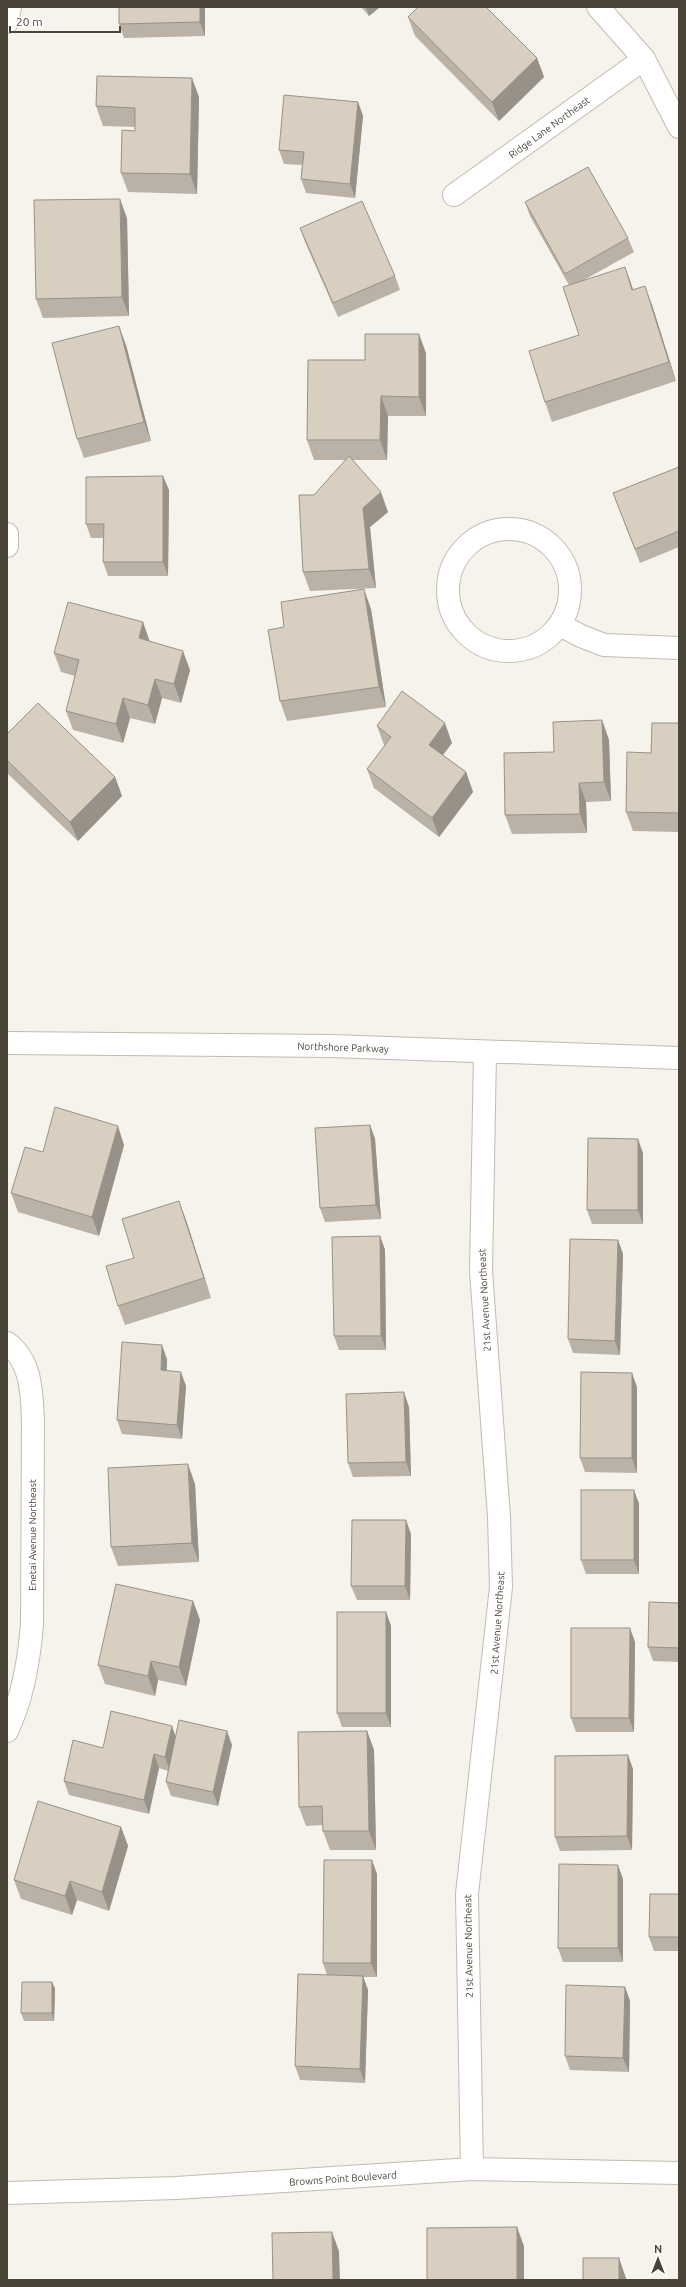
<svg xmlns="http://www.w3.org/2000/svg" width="686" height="2287" font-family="Ubuntu,sans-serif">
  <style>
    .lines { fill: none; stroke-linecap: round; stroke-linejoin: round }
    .minor-casing { stroke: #c2bbae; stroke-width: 24 }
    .tertiary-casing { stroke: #c2bbae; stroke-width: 24 }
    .minor { stroke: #fff; stroke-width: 22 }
    .tertiary { stroke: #fff; stroke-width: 22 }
    .wall { fill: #bab2a6 }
    .shaded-wall { fill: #979187 }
    .building { fill: #d8cfc1; stroke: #979187 }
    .labels { text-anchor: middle; stroke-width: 3.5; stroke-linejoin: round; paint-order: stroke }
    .street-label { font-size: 10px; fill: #4b4439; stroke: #fff }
  </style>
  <rect width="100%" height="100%" fill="#f6f3ec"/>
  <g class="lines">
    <g class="minor-casing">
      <g id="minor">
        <polyline points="598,7 644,59 679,127"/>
        <polyline points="7,22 10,7"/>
        <polyline points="454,195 644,59"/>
        <circle cx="509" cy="590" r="61"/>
        <polyline points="7,534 7,546"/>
        <polyline points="560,625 581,636 604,645 679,648"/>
        <path d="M 7,1343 C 32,1361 32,1395 33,1422 L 32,1625 C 29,1661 23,1698 7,1731"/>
        <polyline points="472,2169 467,1894 501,1587 499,1517 481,1271 485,1053"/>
      </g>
    </g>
    <g class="tertiary-casing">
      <g id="tertiary">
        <polyline points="7,1043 331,1046 679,1058"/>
        <polyline points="7,2193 176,2188 472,2169 679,2173"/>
      </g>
    </g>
    <use href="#minor" class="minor"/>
    <use href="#tertiary" class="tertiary"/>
  </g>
  <g class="wall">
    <polygon points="205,7 205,36 124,38 119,24"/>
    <polygon points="361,7 380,7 369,16"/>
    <polygon points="408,17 537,58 544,77 499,121 415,36"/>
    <polygon points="199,97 197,194 128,192 121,173 135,131 135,127 103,126 96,106"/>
    <polygon points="358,102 363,116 355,198 306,193 301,179 302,165 284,164 279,150"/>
    <polygon points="525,202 628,238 634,252 584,280 633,290 652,305 676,381 552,422 545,402 579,335 569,285 530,216"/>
    <polygon points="127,218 129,316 43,318 36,299"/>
    <polygon points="300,228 395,276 400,290 338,317 305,242"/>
    <polygon points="126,345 151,441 84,458 77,439"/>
    <polygon points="426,353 426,416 388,416 387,460 352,460 388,512 370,527 376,588 310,591 303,572 314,495 346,460 314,460 307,440 365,360"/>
    <polygon points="679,467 679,547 640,563 613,493"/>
    <polygon points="169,490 168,576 108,576 103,562 103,538 91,538 86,524"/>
    <polygon points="371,609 386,707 287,721 280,701 284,627"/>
    <polygon points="150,641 190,670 181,703 162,698 155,724 130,718 123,743 73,730 66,711 75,676 61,672 54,653"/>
    <polygon points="602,720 609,740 611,801 586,802 587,833 512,834 505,815"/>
    <polygon points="679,723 679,832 633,831 626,812 651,753"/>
    <polygon points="377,726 452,743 443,755 466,772 473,792 439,837 374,788 367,769 385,746 384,745"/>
    <polygon points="7,734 115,777 122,796 78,841 7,773"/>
    <polygon points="370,1125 375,1139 381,1219 325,1222 320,1208"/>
    <polygon points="124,1145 99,1236 18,1212 11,1193 43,1152"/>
    <polygon points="643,1153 643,1224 592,1224 587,1210"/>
    <polygon points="186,1220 211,1298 125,1325 118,1306 134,1258"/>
    <polygon points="380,1236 385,1250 386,1350 339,1350 334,1336"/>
    <polygon points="618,1240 623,1254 620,1355 573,1353 568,1339"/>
    <polygon points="167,1359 167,1370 186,1386 182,1439 122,1434 117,1420"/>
    <polygon points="637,1387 637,1473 585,1472 580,1458"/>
    <polygon points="409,1407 411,1476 353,1477 348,1463"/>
    <polygon points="195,1484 199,1562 118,1566 111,1547"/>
    <polygon points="634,1490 639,1504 639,1574 586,1574 581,1560"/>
    <polygon points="411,1534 410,1600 357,1600 351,1586"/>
    <polygon points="193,1601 200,1620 186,1686 158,1680 155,1696 105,1684 98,1665"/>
    <polygon points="679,1603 679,1662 653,1661 648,1647"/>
    <polygon points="386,1612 391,1626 391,1727 342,1727 337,1713"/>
    <polygon points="635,1642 634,1732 576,1732 571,1718"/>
    <polygon points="367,1731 374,1750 376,1850 330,1850 323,1831 322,1825 306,1826 299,1807"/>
    <polygon points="176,1736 232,1745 218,1806 171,1796 166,1782 168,1771 159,1768 149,1814 69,1795 64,1781 103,1748"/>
    <polygon points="633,1769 632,1850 560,1851 555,1837"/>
    <polygon points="121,1827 128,1846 109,1911 77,1900 72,1915 21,1899 14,1880"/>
    <polygon points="377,1874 377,1977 363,1977 368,1990 365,2083 300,2080 295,2066 327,1975 323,1963"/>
    <polygon points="623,1879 623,1962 563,1962 558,1948"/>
    <polygon points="679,1894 679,1951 654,1951 649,1937"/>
    <polygon points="52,1982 55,1989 54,2021 24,2021 21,2013"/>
    <polygon points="625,1987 630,2001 629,2072 570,2070 565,2056"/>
  </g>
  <g class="shaded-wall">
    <polygon points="200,7 205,7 205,36 200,22"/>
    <polygon points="366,7 380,7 369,16"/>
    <polygon points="537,58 544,77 499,121 492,102"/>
    <polygon points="192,78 199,97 197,194 190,174"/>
    <polygon points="358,102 363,116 355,198 350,184"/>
    <polygon points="120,199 127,218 129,316 122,297"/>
    <polygon points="625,267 632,286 639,309 632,290"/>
    <polygon points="645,286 652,305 676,381 669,362"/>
    <polygon points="119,326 126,345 151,441 144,422"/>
    <polygon points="419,334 426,353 426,416 419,397"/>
    <polygon points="381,396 388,416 387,460 380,440"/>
    <polygon points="163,476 169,490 168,576 163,562"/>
    <polygon points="381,492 388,512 370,527 376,588 369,569 363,508"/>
    <polygon points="364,589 371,609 386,707 379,687"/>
    <polygon points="143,622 150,642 139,638"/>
    <polygon points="183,651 190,670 181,703 174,684"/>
    <polygon points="155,679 162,698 155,724 148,705"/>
    <polygon points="123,698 130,718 123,743 116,724"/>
    <polygon points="602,720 609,740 611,801 604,782"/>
    <polygon points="445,723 452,743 436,764 429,745"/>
    <polygon points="466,772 473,792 439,837 432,818"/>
    <polygon points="115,777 122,796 78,841 70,822"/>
    <polygon points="579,783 586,802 587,833 580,814"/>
    <polygon points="370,1125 375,1139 381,1219 376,1205"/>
    <polygon points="118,1126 124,1145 99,1236 92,1217"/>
    <polygon points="638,1139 643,1153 643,1224 638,1210"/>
    <polygon points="179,1201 186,1220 211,1298 204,1278"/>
    <polygon points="380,1236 385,1250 386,1350 381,1336"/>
    <polygon points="618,1240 623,1254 620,1355 615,1341"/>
    <polygon points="162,1345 167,1359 166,1384 161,1370"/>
    <polygon points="181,1372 186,1386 182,1439 177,1425"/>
    <polygon points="632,1373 637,1387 637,1473 632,1458"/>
    <polygon points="404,1392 409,1407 411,1476 406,1462"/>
    <polygon points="188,1464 195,1484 199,1562 192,1543"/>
    <polygon points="634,1490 639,1504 639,1574 634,1560"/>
    <polygon points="406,1520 411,1534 410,1600 405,1586"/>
    <polygon points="193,1601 200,1620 186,1686 179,1667"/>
    <polygon points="386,1612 391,1626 391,1727 386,1713"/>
    <polygon points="630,1628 635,1642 634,1732 629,1718"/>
    <polygon points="151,1661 158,1680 155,1696 148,1676"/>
    <polygon points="172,1726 177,1740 170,1771 165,1757"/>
    <polygon points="227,1731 232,1745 218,1806 213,1792"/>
    <polygon points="367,1731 374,1750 376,1850 369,1831"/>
    <polygon points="154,1754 159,1768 149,1814 144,1800"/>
    <polygon points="628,1755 633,1769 632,1850 627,1836"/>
    <polygon points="121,1827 128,1846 109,1911 102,1892"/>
    <polygon points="372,1860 377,1874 377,1977 371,1963"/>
    <polygon points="618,1865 623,1879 623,1962 618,1948"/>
    <polygon points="70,1881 77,1900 72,1915 65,1896"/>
    <polygon points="363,1976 368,1990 365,2083 360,2069"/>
    <polygon points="52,1982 55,1989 54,2021 52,2013"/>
    <polygon points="625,1987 630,2001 629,2072 623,2058"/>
    <polygon points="517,2227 524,2246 524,2280 517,2280"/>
    <polygon points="332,2232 339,2251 340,2280 333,2280"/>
    <polygon points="619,2258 626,2278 626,2280 619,2280"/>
  </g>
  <g class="building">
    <polygon points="119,7 200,7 200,22 119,24"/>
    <polygon points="418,7 486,7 537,58 492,102 408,17"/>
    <polygon points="97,76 192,78 190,174 121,173 122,130 135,131 135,108 96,106"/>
    <polygon points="284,95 358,102 350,184 301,179 304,152 279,150"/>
    <polygon points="588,167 628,238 565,274 525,202"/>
    <polygon points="120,199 122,297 36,299 34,200"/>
    <polygon points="362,201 395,276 333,303 300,228"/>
    <polygon points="625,267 632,290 645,286 669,362 545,402 529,351 579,335 563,287"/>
    <polygon points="119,326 144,422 77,439 52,343"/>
    <polygon points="365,334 419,334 419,397 381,396 380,440 307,440 308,360 365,360"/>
    <polygon points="349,456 381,492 363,508 369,569 303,572 299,495 314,495"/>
    <polygon points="679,467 679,531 635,549 613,493"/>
    <polygon points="163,476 163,562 103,562 104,524 86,524 86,477"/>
    <polygon points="364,589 379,687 280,701 268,630 284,627 281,602"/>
    <polygon points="68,602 143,622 139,638 183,651 174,684 155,679 148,705 123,698 116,724 66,711 79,660 54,653"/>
    <polygon points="402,691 445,723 429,745 466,772 432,818 367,769 391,737 377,726"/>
    <polygon points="38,703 115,777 70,822 7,760 7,734"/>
    <polygon points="602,720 604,782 579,783 580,814 505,815 504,753 554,752 553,722"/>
    <polygon points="652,723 679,723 679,813 626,812 627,752 651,753"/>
    <polygon points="55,1107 118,1126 92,1217 11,1193 25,1147 43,1152"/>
    <polygon points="370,1125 376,1205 320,1208 315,1128"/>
    <polygon points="588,1138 638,1139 638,1210 587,1210"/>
    <polygon points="179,1201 204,1278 118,1306 106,1266 134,1258 122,1219"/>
    <polygon points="380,1236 381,1336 334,1336 332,1237"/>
    <polygon points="570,1239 618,1240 615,1341 568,1339"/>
    <polygon points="122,1342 162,1345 161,1370 181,1372 177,1425 117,1420"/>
    <polygon points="581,1372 632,1373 632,1458 580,1458"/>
    <polygon points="404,1392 406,1462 348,1463 346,1394"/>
    <polygon points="188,1464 192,1543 111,1547 108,1468"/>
    <rect x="581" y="1490" width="53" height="70"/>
    <polygon points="352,1520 406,1520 405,1586 351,1586"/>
    <polygon points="116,1584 193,1601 179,1667 151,1661 148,1676 98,1665"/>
    <polygon points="649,1602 679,1603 679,1648 648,1647"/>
    <rect x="337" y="1612" width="49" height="101"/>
    <polygon points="571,1628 630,1628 629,1718 571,1718"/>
    <polygon points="111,1711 172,1726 165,1757 154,1754 144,1800 64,1781 73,1740 103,1748"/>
    <polygon points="179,1720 227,1731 213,1792 166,1782"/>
    <polygon points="367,1731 369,1831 323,1831 322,1806 299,1807 298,1732"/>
    <polygon points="628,1755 627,1836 555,1837 555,1756"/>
    <polygon points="38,1801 121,1827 102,1892 70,1881 65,1896 14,1880"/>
    <polygon points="324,1860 372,1860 371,1963 323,1963"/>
    <polygon points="559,1864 618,1865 618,1948 558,1948"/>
    <polygon points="650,1894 679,1894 679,1937 649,1937"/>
    <polygon points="298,1974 363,1976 360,2069 295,2066"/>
    <polygon points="22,1982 52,1982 52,2013 21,2013"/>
    <polygon points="566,1985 625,1987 623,2058 565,2056"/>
    <polygon points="517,2227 517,2280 427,2280 427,2228"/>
    <polygon points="332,2232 333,2280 273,2280 272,2233"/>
    <rect x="583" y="2258" width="36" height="22"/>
  </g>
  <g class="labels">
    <g class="street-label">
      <text transform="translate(549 127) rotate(-36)" y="4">Ridge Lane Northeast</text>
      <text transform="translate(343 1047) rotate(2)" y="4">Northshore Parkway</text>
      <text transform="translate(484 1300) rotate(-93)" y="4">21st Avenue Northeast</text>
      <text transform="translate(32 1535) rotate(-90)" y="4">Enetai Avenue Northeast</text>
      <text transform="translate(497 1623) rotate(-86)" y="4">21st Avenue Northeast</text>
      <text transform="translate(468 1946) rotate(-91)" y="4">21st Avenue Northeast</text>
      <text transform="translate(343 2178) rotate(-4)" y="4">Browns Point Boulevard</text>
    </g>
  </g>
  <rect width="686" height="2287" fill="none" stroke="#4b4439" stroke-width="16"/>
  <g transform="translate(658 2259)" stroke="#ffffff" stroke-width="3" paint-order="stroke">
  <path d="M0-3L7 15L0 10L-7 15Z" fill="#4b4439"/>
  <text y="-6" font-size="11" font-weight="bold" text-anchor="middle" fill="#4b4439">N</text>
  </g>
  <path d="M10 26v6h110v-6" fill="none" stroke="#4b4439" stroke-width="2"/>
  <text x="16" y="26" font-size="12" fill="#4b4439" stroke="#ffffff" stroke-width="3" paint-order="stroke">20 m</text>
</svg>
